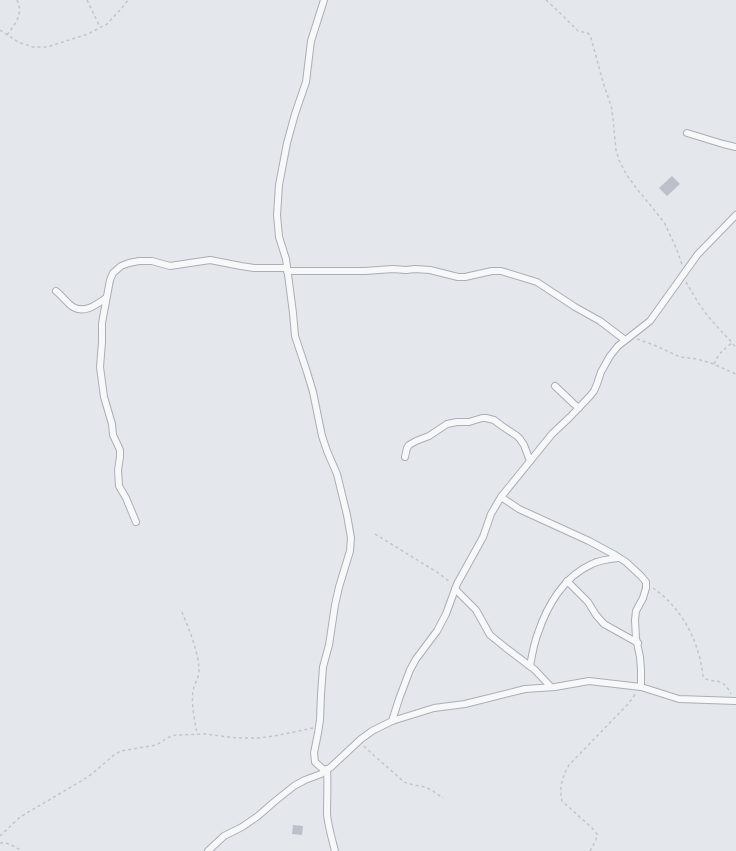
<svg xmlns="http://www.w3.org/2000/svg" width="736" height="851" font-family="'Sofia Sans Condensed',sans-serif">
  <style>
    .building { fill: #bbc0ca }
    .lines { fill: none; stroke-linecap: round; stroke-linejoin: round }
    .minor-casing { stroke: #a9aeb7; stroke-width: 8 }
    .path { stroke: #c2c5cb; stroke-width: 1.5; stroke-dasharray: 3 3; stroke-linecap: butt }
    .minor { stroke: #f7f8fa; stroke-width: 6 }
  </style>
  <rect width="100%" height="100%" fill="#e4e7ec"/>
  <g class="building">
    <polygon points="672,176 680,184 667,196 659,188"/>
    <polygon points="293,825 303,826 302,835 292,834"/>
  </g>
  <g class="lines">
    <g class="minor-casing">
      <g id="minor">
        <polyline points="324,0 311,41 306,82 295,114 287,143 279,185 277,215 279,237 286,259 293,313 295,336 307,372 313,392 322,436 327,451 337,474 347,515 351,538 350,551 339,587 335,605 329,645 323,667 321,694 320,720 318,733 314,753 315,762 325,771"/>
        <polyline points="687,133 723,144 736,147"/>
        <polyline points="287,271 365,271 393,269 406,270 415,269 430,270 458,277 465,277 492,271 501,271 537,282 575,307 600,321 625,340"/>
        <path d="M 56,291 C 62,296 68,304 73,307 C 85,314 97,304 106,298"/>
        <polyline points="555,386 574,404 579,408"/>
        <polyline points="405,457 407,448 409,445 416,441 429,436 447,424 457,422 469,422 482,418 486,418 494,420 502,426 517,436 520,439 524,445 530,461"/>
        <polyline points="501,497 519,509 589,541 615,555 626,562 641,576 646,582 646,588 643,598 636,611 635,620 636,638 640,657 641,669 641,687"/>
        <polyline points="136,522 126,498 119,486 118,470 120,457 120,450 113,435 112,424 104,397 100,367 102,342 102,323 110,280 113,273 121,266 129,263 139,261 152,261 170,266 210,260 241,266 254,268 287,268"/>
        <polyline points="567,581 588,602 596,615 604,624 638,643"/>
        <polyline points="455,589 476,610 490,635 506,648 535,670 551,687"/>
        <path d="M 530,666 C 532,655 534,643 538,633 C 547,606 564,576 592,564 C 600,560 610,559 619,558"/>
        <polyline points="392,721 399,699 410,670 416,659 437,631 446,614 457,584 483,537 491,514 501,497 552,434 570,417 590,396 594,391 597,384 601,372 610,356 618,346 650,321 698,254 736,215"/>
        <path d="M 327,769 C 328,784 327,799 327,814 C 328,826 332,839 335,851"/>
        <polyline points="208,851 224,836 242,827 258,816 274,802 294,786 305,780 321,774 331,767 361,739 372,731 392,721 434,708 465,704 525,689 555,687 589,681 641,687 657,692 679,699 736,701"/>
      </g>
    </g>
    <g class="path">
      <polyline points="87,0 100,27"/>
      <polyline points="546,0 559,12 578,31 588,33 591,38 603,82 612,109 616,150 619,160 626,174 637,189 664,222 677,250 682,265"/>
      <polyline points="0,30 18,42 33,47 47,47 88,34 107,24 121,9 128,0"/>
      <path d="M 7,35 C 15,24 24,14 17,0"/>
      <path d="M 686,282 C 695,297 703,312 715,324 C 722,333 730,339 736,348"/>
      <polyline points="637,339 654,345 680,357 697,359 711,363 736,374"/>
      <path d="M 714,364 C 718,354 724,349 732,343"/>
      <polyline points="375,534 427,566 437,572 450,582"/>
      <path d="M 653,588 C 682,608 699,641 703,676 C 708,683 716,679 722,683 C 726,685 729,690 731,694"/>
      <path d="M 182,612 C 189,629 199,653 199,671 C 199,678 194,684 193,691 C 191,706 195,721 197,734"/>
      <path d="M 364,746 L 368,750 L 404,782 C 411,785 417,785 424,787 C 431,789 437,794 443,798"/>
      <polyline points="0,836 20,817 83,780 93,773 115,754 121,751 156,745 171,736 177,735 205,734 237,738 258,738 274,736 313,728"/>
      <path d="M 0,843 C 8,842 15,847 22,851"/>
      <path d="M 590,851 L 596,840 L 597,834 L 592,828 L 562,801 C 559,788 562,777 569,765 L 629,703 L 636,693"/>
    </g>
    <use href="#minor" class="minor"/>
  </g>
</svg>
